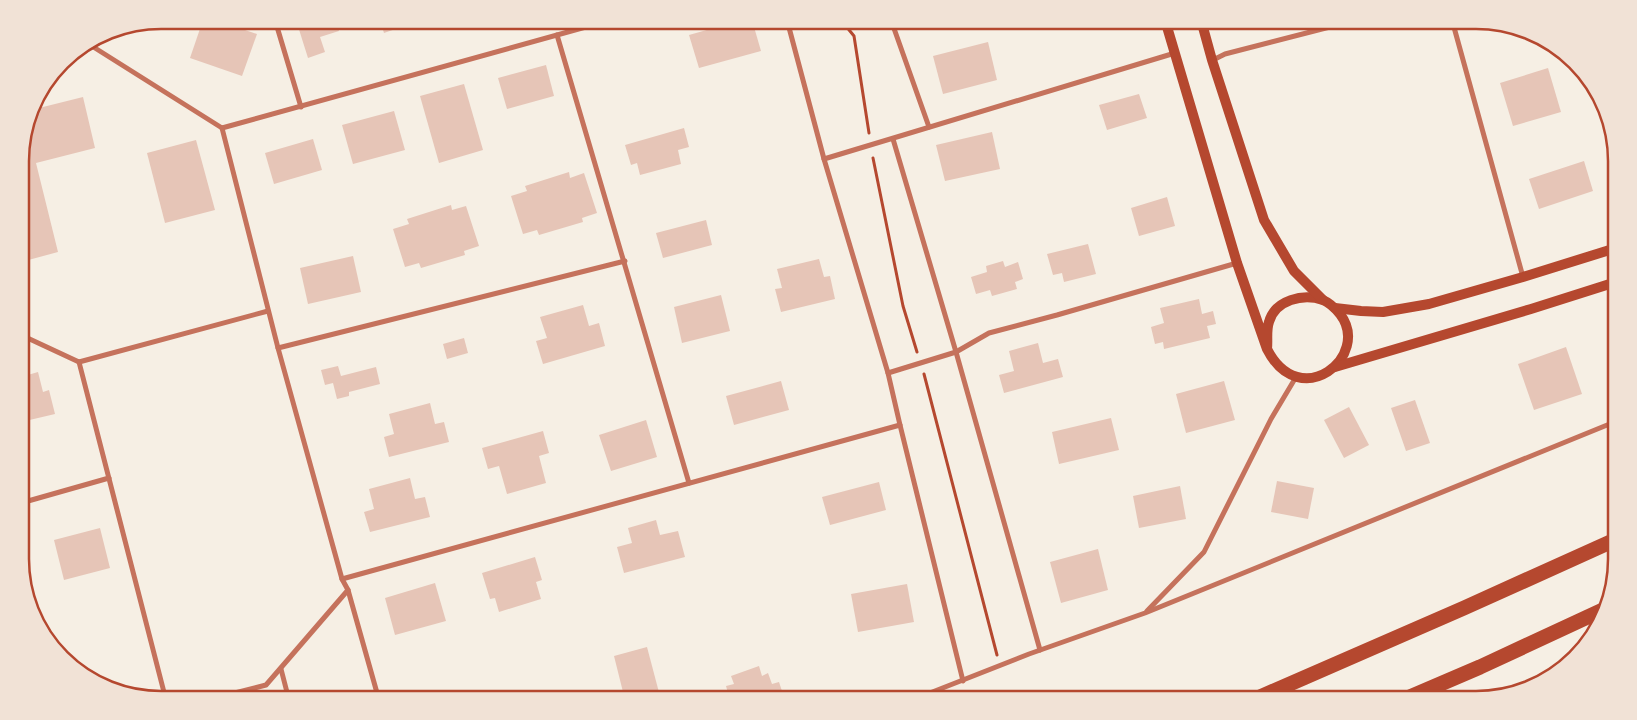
<svg xmlns="http://www.w3.org/2000/svg" width="1637" height="720" font-family="Poppins,sans-serif">
  <style>
    .building { fill: #e6c5b7 }
    .lines { fill: none; stroke-linecap: round; stroke-linejoin: round }
    .path { stroke: #b5482f; stroke-width: 3 }
    .minor { stroke: #c5725c; stroke-width: 5 }
    .secondary { stroke: #b5482f; stroke-width: 10 }
    .motorway { stroke: #b5482f; stroke-width: 15 }
    .rim { fill: none; stroke: #b5482f; stroke-width: 2.5 }
  </style>
  <rect width="100%" height="100%" fill="#f6efe4"/>
  <g class="building">
    <polygon points="203,20 216,20 257,34 242,76 190,58"/>
    <polygon points="296,20 336,20 339,31 320,37 325,52 308,58"/>
    <polygon points="380,20 405,20 407,25 384,33"/>
    <polygon points="467,20 494,20 495,21 469,27"/>
    <polygon points="742,20 752,20 761,51 699,68 689,35"/>
    <polygon points="1057,20 1075,20 1075,21 1058,25"/>
    <polygon points="988,42 997,80 943,94 933,56"/>
    <polygon points="546,65 554,96 507,109 498,78"/>
    <polygon points="1548,68 1561,112 1513,126 1500,83"/>
    <polygon points="464,84 483,150 439,163 420,96"/>
    <polygon points="1139,94 1147,118 1107,130 1099,105"/>
    <polygon points="83,97 95,148 36,163 58,252 21,262 20,152 31,110"/>
    <polygon points="394,111 405,150 353,164 342,125"/>
    <polygon points="684,128 689,147 678,150 681,164 640,175 637,163 631,165 625,145"/>
    <polygon points="992,132 1000,169 945,181 936,145"/>
    <polygon points="313,139 322,170 274,184 265,153"/>
    <polygon points="196,140 215,210 165,223 147,153"/>
    <polygon points="1584,161 1593,191 1539,209 1529,179"/>
    <polygon points="569,172 570,178 584,173 597,213 582,218 583,222 539,235 537,230 523,234 511,196 527,191 525,186"/>
    <polygon points="1167,197 1175,226 1139,236 1131,208"/>
    <polygon points="451,205 452,210 466,206 479,246 464,251 465,255 421,268 419,263 405,267 393,229 409,224 407,219"/>
    <polygon points="706,220 712,245 663,258 656,233"/>
    <polygon points="1088,244 1096,274 1064,282 1062,273 1053,275 1047,254"/>
    <polygon points="353,256 361,292 308,304 300,268"/>
    <polygon points="819,259 824,277 830,276 835,299 781,312 775,289 782,288 777,269"/>
    <polygon points="1003,261 1005,267 1018,262 1023,279 1015,282 1017,289 992,296 990,290 976,294 971,277 987,272 986,266"/>
    <polygon points="721,295 730,331 682,343 674,307"/>
    <polygon points="1199,299 1202,314 1213,311 1216,324 1207,326 1210,338 1164,349 1163,342 1155,344 1151,327 1164,323 1160,308"/>
    <polygon points="583,305 589,326 599,323 605,346 543,364 536,341 547,338 540,317"/>
    <polygon points="464,338 468,353 447,359 443,344"/>
    <polygon points="1038,343 1043,363 1058,359 1063,377 1004,393 999,375 1014,371 1009,351"/>
    <polygon points="1566,347 1582,394 1534,410 1518,364"/>
    <polygon points="338,366 341,376 376,367 380,384 349,392 349,396 337,399 333,383 325,385 321,370"/>
    <polygon points="38,372 43,392 49,390 55,414 21,422 21,377"/>
    <polygon points="781,381 789,410 734,425 726,396"/>
    <polygon points="1224,381 1235,420 1186,433 1176,394"/>
    <polygon points="1415,400 1430,443 1406,451 1391,408"/>
    <polygon points="430,403 435,424 444,422 449,442 389,457 384,437 394,434 389,414"/>
    <polygon points="1349,407 1369,445 1344,458 1324,420"/>
    <polygon points="1111,418 1119,450 1059,464 1052,432"/>
    <polygon points="646,420 657,457 611,471 599,435"/>
    <polygon points="543,431 549,453 539,456 546,483 507,494 499,466 488,469 482,448"/>
    <polygon points="410,478 415,499 425,497 430,517 370,532 364,512 374,509 369,489"/>
    <polygon points="1277,481 1314,488 1308,519 1271,512"/>
    <polygon points="879,482 886,510 830,525 822,497"/>
    <polygon points="1180,486 1186,519 1139,528 1133,496"/>
    <polygon points="656,520 660,535 678,531 685,557 624,573 617,547 632,543 628,528"/>
    <polygon points="100,528 110,568 64,580 54,540"/>
    <polygon points="1098,549 1108,590 1061,603 1050,562"/>
    <polygon points="535,557 542,580 536,582 541,599 499,612 495,598 490,599 482,573"/>
    <polygon points="435,583 446,621 395,635 385,598"/>
    <polygon points="907,584 914,622 858,632 851,594"/>
    <polygon points="647,647 661,700 625,700 614,656"/>
    <polygon points="759,666 762,676 768,673 772,684 779,682 785,700 730,700 726,686 734,684 731,676"/>
  </g>
  <g class="lines">
    <g class="path">
      <polyline points="841,20 854,36 869,133"/>
      <polyline points="873,158 903,306 917,352"/>
      <polyline points="924,374 997,655"/>
    </g>
    <g class="minor">
      <polyline points="275,20 301,107"/>
      <polyline points="787,20 824,159 888,373 900,425 963,681"/>
      <polyline points="891,20 929,127"/>
      <polyline points="1452,20 1523,277"/>
      <polyline points="557,35 689,483"/>
      <polyline points="87,43 222,128 611,20"/>
      <polyline points="1213,60 1225,54 1357,20"/>
      <polyline points="222,128 278,348 342,579 348,590 379,700"/>
      <polyline points="893,139 956,352 1040,650"/>
      <polyline points="824,159 1175,53"/>
      <polyline points="21,335 79,362 268,311"/>
      <polyline points="278,348 625,261"/>
      <polyline points="79,362 166,700"/>
      <polyline points="888,373 956,352 989,333 1057,315 1237,263"/>
      <polyline points="21,503 109,478"/>
      <polyline points="342,579 900,425"/>
      <polyline points="1147,611 1204,552 1271,419 1296,377"/>
      <polyline points="281,669 289,700"/>
      <polyline points="207,700 266,685 348,590"/>
      <polyline points="912,700 1029,654 1145,613 1617,421"/>
    </g>
    <g class="secondary">
      <path d="M 1165,20 L 1237,263 L 1267,349 C 1300,414 1372,356 1340,314 C 1335,308 1330,303 1323,300 C 1303,293 1275,300 1269,322 C 1266,330 1268,341 1267,349"/>
      <polyline points="1201,20 1212,60 1264,220 1294,271 1323,300"/>
      <polyline points="1335,308 1361,311 1383,312 1429,304 1523,277 1616,248"/>
      <polyline points="1335,367 1531,309 1616,282"/>
    </g>
    <g class="motorway">
      <polyline points="1253,700 1464,608 1617,539"/>
      <polyline points="1403,700 1480,667 1607,608"/>
    </g>
  </g>
  <path d="M0 0H1637V720H0ZM161 29H1476A132 132 0 0 1 1608 161V559A132 132 0 0 1 1476 691H161A132 132 0 0 1 29 559V161A132 132 0 0 1 161 29Z" fill="#f1e2d6" fill-rule="evenodd"/>
  <path class="rim" d="M161 29H1476A132 132 0 0 1 1608 161V559A132 132 0 0 1 1476 691H161A132 132 0 0 1 29 559V161A132 132 0 0 1 161 29Z"/>
</svg>
